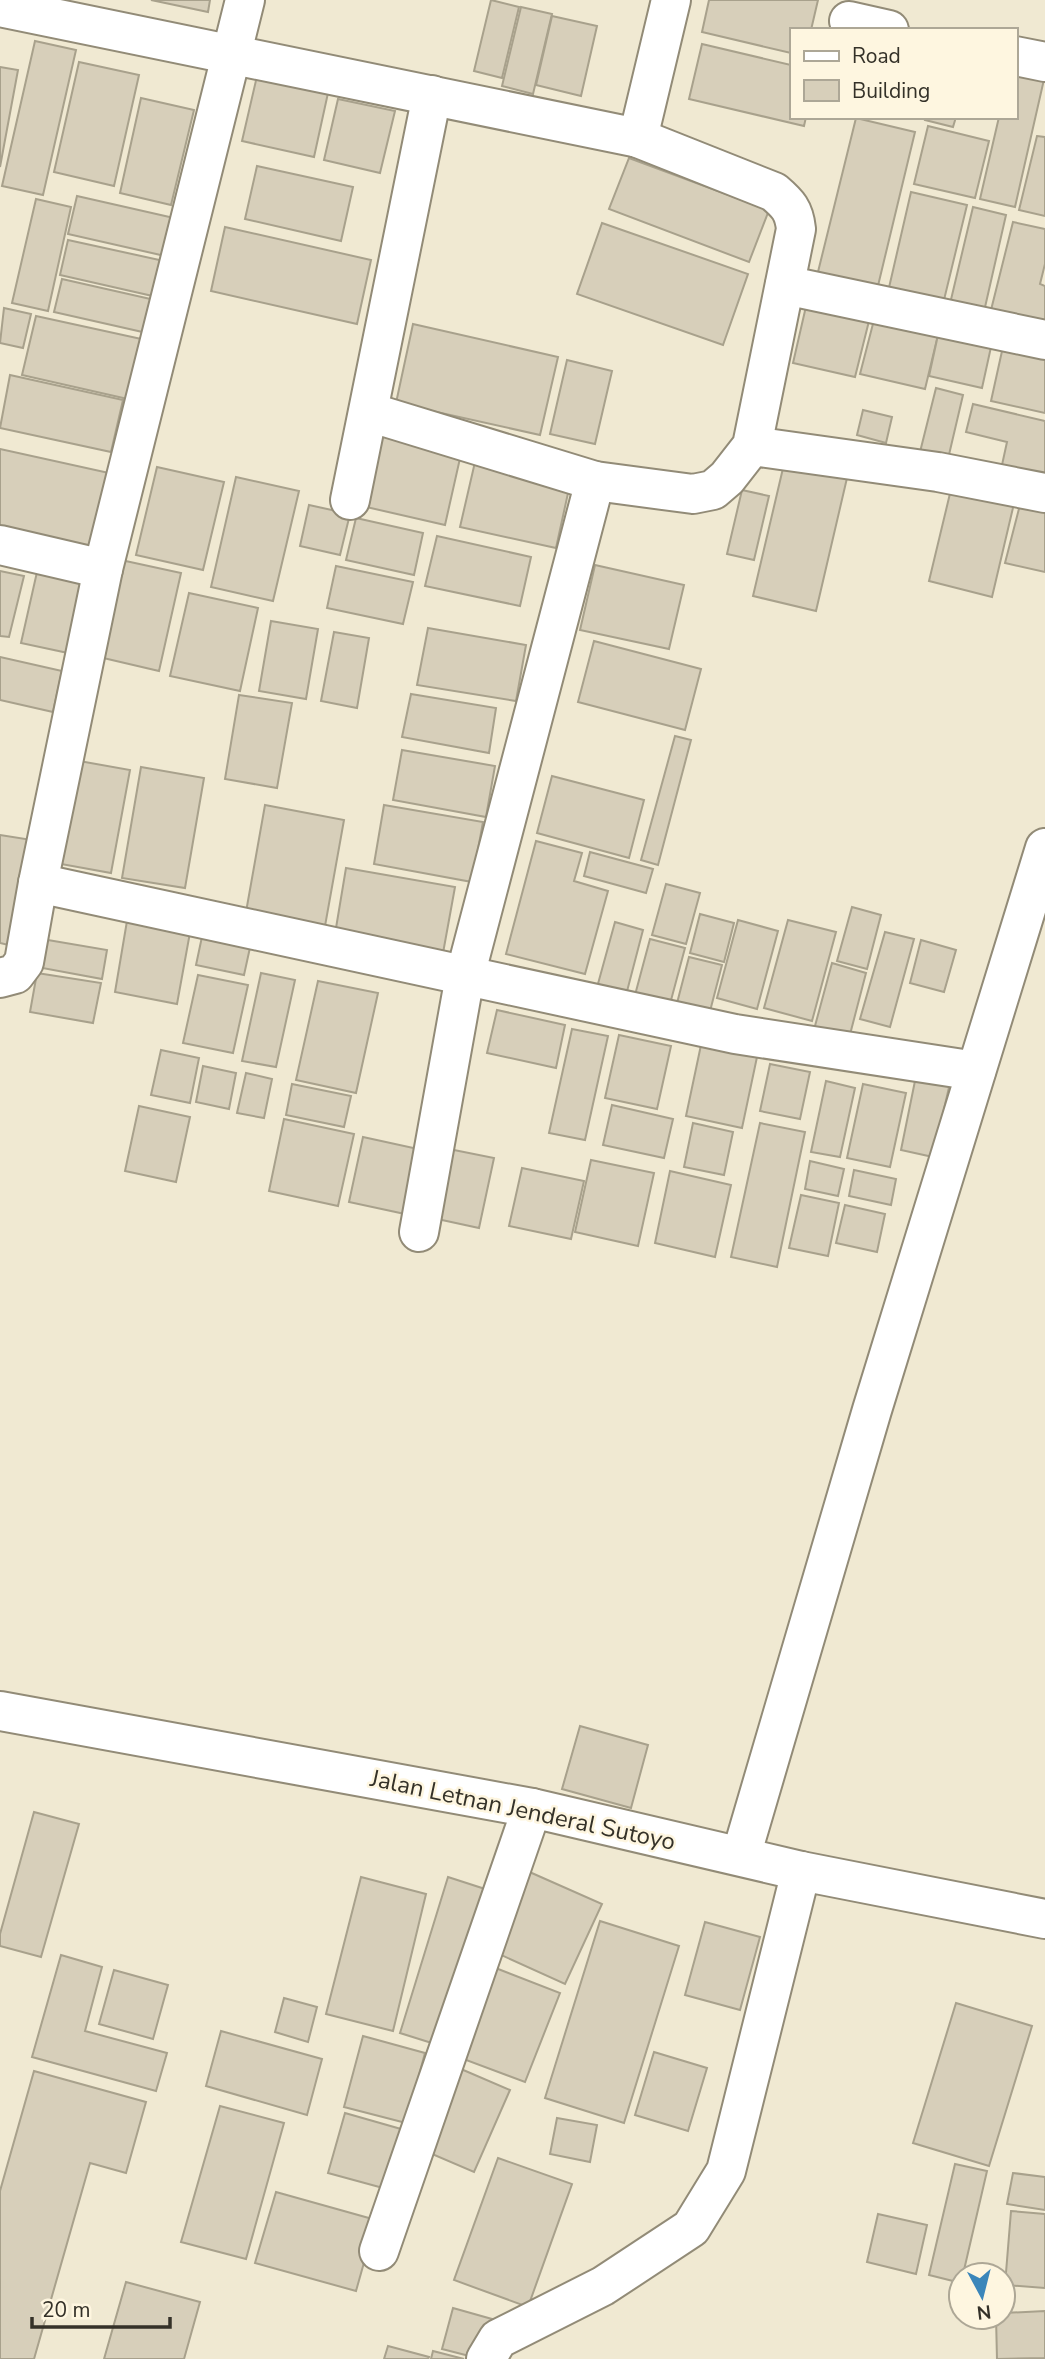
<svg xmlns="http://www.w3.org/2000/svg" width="1045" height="2359" font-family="'Nunito Sans',sans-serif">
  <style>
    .building { fill: #d7cfba; stroke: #a8a18c; stroke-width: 2 }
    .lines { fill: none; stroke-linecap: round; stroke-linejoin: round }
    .minor-casing { stroke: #928b77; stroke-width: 42 }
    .secondary-casing { stroke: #928b77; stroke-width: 42 }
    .minor { stroke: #fff; stroke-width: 38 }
    .secondary { stroke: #fff; stroke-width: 38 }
    .labels { text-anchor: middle; stroke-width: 5; stroke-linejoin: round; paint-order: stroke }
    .street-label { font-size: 24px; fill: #343128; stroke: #fef6e0 }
  </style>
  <rect width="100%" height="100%" fill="#f0e9d2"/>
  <g class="building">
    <polygon points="151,0 210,0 208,12"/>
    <polygon points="491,0 519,7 502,78 474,71"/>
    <polygon points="709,0 818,0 811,30 791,30 791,53 702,32"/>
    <polygon points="521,7 552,14 533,94 502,86"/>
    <polygon points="552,16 597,26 581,96 536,85"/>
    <polygon points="35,41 76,50 43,195 2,186"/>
    <polygon points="702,44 791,65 791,117 806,117 804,126 689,99"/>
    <polygon points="79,62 139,75 114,186 54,172"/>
    <polygon points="0,67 18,70 0,167"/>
    <polygon points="1015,68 1045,75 1015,207 980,199 999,117 1015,117"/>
    <polygon points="257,76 328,93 314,157 242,141"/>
    <polygon points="141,98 194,110 171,205 120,193"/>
    <polygon points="338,99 395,111 380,173 324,160"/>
    <polygon points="926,117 956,117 953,127 925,120"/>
    <polygon points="856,118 915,132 876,294 816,280"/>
    <polygon points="928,126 989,141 975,198 914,184"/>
    <polygon points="1037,136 1045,137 1045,216 1019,210"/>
    <polygon points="629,158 769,210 749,262 609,209"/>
    <polygon points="257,166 353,187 341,241 245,219"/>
    <polygon points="911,192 967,205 943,304 888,292"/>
    <polygon points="77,196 174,218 165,256 68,234"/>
    <polygon points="36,199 71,207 48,311 12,303"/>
    <polygon points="973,207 1006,215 983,316 949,308"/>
    <polygon points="1013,222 1045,229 1045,264 1040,284 1045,286 1045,326 990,314"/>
    <polygon points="602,223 748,274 723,345 577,294"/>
    <polygon points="225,227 371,260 357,324 211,291"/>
    <polygon points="68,240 164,261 157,297 60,275"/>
    <polygon points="62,279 155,300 147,333 54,312"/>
    <polygon points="807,302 870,317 855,377 793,363"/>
    <polygon points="4,308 31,314 23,348 0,343"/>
    <polygon points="36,316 146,340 132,400 22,375"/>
    <polygon points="875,316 939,331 925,389 860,374"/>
    <polygon points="413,324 558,357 540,435 396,403"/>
    <polygon points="938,335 991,347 982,388 929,376"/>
    <polygon points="1004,342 1045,351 1045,413 991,401"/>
    <polygon points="567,360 612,371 595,444 550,434"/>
    <polygon points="10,375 123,400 111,452 0,428"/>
    <polygon points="936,388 963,395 948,459 920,452"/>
    <polygon points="973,404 1045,421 1045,475 1002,465 1007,442 966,432"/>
    <polygon points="863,410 892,417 886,443 857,435"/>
    <polygon points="379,426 463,445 445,525 362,506"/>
    <polygon points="0,449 109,473 91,552 0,531"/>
    <polygon points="475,462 570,484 556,548 460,527"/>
    <polygon points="784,464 847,478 816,611 753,596"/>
    <polygon points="157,467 224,482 203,570 136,555"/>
    <polygon points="236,477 299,491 273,601 211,587"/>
    <polygon points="953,481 1016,495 992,597 929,581"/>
    <polygon points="742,490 769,496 754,560 727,554"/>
    <polygon points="1022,497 1045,502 1045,572 1005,563"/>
    <polygon points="309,505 350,514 340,555 300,546"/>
    <polygon points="356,518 423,533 414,575 346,560"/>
    <polygon points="437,536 531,557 520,606 425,586"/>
    <polygon points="121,560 181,573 159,671 99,657"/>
    <polygon points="595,565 684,585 669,649 580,630"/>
    <polygon points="336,566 413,582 403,624 327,608"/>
    <polygon points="0,571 24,576 9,637 0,636"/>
    <polygon points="37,572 84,583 68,653 21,643"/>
    <polygon points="189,593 258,608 240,691 170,676"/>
    <polygon points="271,621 318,629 306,699 259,691"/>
    <polygon points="428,628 526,645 516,701 417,685"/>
    <polygon points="334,632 369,638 357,708 321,701"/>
    <polygon points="594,641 701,669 685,730 578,702"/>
    <polygon points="0,657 62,671 53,712 0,700"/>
    <polygon points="411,694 496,708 489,753 402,737"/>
    <polygon points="239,695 292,703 277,788 225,779"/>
    <polygon points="675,736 691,740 658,865 641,860"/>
    <polygon points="402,750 495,766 486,817 393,800"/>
    <polygon points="68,759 130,770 111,873 50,862"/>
    <polygon points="141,767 204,778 185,888 122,878"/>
    <polygon points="552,776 644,800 629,858 537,833"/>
    <polygon points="265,805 344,820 325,926 246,912"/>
    <polygon points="384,805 483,822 472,882 374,864"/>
    <polygon points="0,835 32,840 13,946 0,943"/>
    <polygon points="536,841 582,853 574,881 608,891 585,974 506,954"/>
    <polygon points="590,852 653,869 646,893 584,876"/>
    <polygon points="346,868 455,887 443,953 335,934"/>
    <polygon points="666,884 700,893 686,944 652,935"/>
    <polygon points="852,907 881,915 867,969 837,961"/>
    <polygon points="700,914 734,923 724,962 690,953"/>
    <polygon points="128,915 191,927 177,1004 115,992"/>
    <polygon points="738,920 778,931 757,1009 717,998"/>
    <polygon points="788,920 836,932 812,1021 764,1008"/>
    <polygon points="615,922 643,930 625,999 596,991"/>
    <polygon points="203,932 251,943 244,975 196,965"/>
    <polygon points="885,932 914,939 890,1027 860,1019"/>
    <polygon points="42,939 107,950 102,979 37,967"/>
    <polygon points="650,939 685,948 670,1004 635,995"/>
    <polygon points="921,940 956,950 944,992 910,983"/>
    <polygon points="689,957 722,965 709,1015 676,1007"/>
    <polygon points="832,963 866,973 847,1046 812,1037"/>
    <polygon points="37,973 101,983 93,1023 30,1012"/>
    <polygon points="261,973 295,980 276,1067 242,1061"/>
    <polygon points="198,975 248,985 233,1053 183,1043"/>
    <polygon points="318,981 378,993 356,1093 296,1080"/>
    <polygon points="497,1010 565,1025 556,1068 487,1053"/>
    <polygon points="572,1029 608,1036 585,1140 549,1133"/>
    <polygon points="619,1035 671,1046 657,1109 605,1098"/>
    <polygon points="701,1045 757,1057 742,1128 686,1116"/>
    <polygon points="161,1050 199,1058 190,1103 151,1095"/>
    <polygon points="770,1064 810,1072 800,1119 760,1111"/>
    <polygon points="203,1066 236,1073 229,1109 196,1102"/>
    <polygon points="246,1073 272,1079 264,1118 237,1113"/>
    <polygon points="916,1076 950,1083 933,1157 901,1150"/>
    <polygon points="826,1081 855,1088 840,1157 811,1152"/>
    <polygon points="292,1084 351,1096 344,1127 286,1115"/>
    <polygon points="863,1084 906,1093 890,1167 847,1158"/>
    <polygon points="612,1105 673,1119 664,1158 603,1145"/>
    <polygon points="139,1106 190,1117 176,1182 125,1171"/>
    <polygon points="284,1119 354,1134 338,1206 269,1191"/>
    <polygon points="693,1123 733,1132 724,1175 684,1167"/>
    <polygon points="760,1123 805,1132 777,1267 731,1257"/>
    <polygon points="363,1137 418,1149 405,1214 349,1202"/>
    <polygon points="444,1148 494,1158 479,1228 428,1217"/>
    <polygon points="591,1160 654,1173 638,1246 575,1232"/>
    <polygon points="810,1161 844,1169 838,1196 805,1189"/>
    <polygon points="522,1168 584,1181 571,1239 509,1226"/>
    <polygon points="854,1170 896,1179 891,1205 849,1196"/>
    <polygon points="670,1171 731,1185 715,1257 655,1243"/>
    <polygon points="801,1195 839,1203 828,1256 789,1248"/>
    <polygon points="845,1205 885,1214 877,1252 836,1243"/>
    <polygon points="580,1726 648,1745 631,1808 562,1789"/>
    <polygon points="34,1812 79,1824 41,1957 0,1946 0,1934"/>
    <polygon points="525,1870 602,1904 565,1984 488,1949"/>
    <polygon points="361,1877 426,1894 393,2031 326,2014"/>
    <polygon points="448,1877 485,1889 438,2045 400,2033"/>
    <polygon points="600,1921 679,1946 624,2123 545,2098"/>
    <polygon points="705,1922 760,1937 740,2010 685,1995"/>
    <polygon points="61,1955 102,1967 85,2031 167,2053 156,2091 32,2057"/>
    <polygon points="493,1967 560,1993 525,2082 458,2057"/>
    <polygon points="114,1970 168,1985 153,2039 99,2024"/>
    <polygon points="284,1998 317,2007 308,2042 275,2032"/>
    <polygon points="956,2003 1032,2026 989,2166 913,2143"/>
    <polygon points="221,2031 322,2059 307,2115 206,2086"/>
    <polygon points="363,2036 425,2053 406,2123 344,2107"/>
    <polygon points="654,2052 707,2068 688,2131 635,2115"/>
    <polygon points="454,2066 510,2090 474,2172 418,2148"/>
    <polygon points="34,2071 146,2102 126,2173 90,2163 34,2359 0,2359 0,2191"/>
    <polygon points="220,2106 284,2123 246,2259 181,2242"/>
    <polygon points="345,2113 401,2129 383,2188 328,2173"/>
    <polygon points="557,2118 597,2125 590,2162 550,2154"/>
    <polygon points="498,2158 572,2184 528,2307 454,2280"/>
    <polygon points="955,2164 987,2171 961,2283 929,2275"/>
    <polygon points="1013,2173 1045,2177 1045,2210 1007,2204"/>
    <polygon points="276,2192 376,2220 356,2291 255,2263"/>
    <polygon points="1011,2211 1045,2214 1045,2288 1005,2285"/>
    <polygon points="878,2214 927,2225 916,2274 867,2262"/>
    <polygon points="126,2282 200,2302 184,2359 104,2359"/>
    <polygon points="453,2308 492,2319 481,2359 442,2349"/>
    <polygon points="1045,2311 1045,2358 997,2359 996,2317 1003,2317 1003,2313"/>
    <polygon points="388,2346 429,2357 428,2359 384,2359"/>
    <polygon points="433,2351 464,2359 431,2359"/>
  </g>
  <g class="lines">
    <g class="minor-casing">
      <g id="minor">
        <polyline points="0,7 638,138 671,0"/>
        <polyline points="849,21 889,30"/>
        <polyline points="1015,56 1045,62"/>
        <polyline points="785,285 1045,340"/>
        <path d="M 369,412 L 595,481 L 693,494 L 713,490 L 727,478 L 752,446 L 796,229 C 794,210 788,204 774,192 L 638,138"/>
        <polyline points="752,446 938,472 1045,493"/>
        <polyline points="350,500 432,95"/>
        <polyline points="0,545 103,569"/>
        <polyline points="38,883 735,1034 976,1071"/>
        <polyline points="0,978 15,974 24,962 38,883 103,569 245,0"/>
        <polyline points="419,1232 465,976 595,481"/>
        <polyline points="741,1856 872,1410 1045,848"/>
        <polyline points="379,2251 532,1808"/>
        <polyline points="486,2359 498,2339 603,2286 691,2228 726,2171 801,1871"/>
      </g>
    </g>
    <g class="secondary-casing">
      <polyline id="secondary" points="0,1711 532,1808 801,1871 1045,1919"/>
    </g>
    <use href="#minor" class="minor"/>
    <use href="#secondary" class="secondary"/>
  </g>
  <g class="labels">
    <g class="street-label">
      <text transform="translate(523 1810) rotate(12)" y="8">Jalan Letnan Jenderal Sutoyo</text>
    </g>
  </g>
  <rect x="790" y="28" width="228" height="91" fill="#fef6e0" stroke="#ada796" stroke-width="2"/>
  <rect x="804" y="51" width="35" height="10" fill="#ffffff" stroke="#ada796" stroke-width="2"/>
  <text x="852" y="63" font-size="21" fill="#343128">Road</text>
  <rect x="804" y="80" width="35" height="21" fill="#d7cfba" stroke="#ada796" stroke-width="2"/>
  <text x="852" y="98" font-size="21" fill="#343128">Building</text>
  <g transform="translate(982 2296) rotate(173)"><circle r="33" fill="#fef6e0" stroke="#ada796" stroke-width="2"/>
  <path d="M0-5L12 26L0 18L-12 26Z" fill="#3b86ba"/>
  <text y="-10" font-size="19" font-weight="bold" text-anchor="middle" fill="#343128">N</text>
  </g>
  <path d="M32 2317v10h138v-10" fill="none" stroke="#343128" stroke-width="3.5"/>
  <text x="42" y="2317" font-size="21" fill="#343128" stroke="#fef6e0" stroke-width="5" paint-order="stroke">20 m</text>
</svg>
